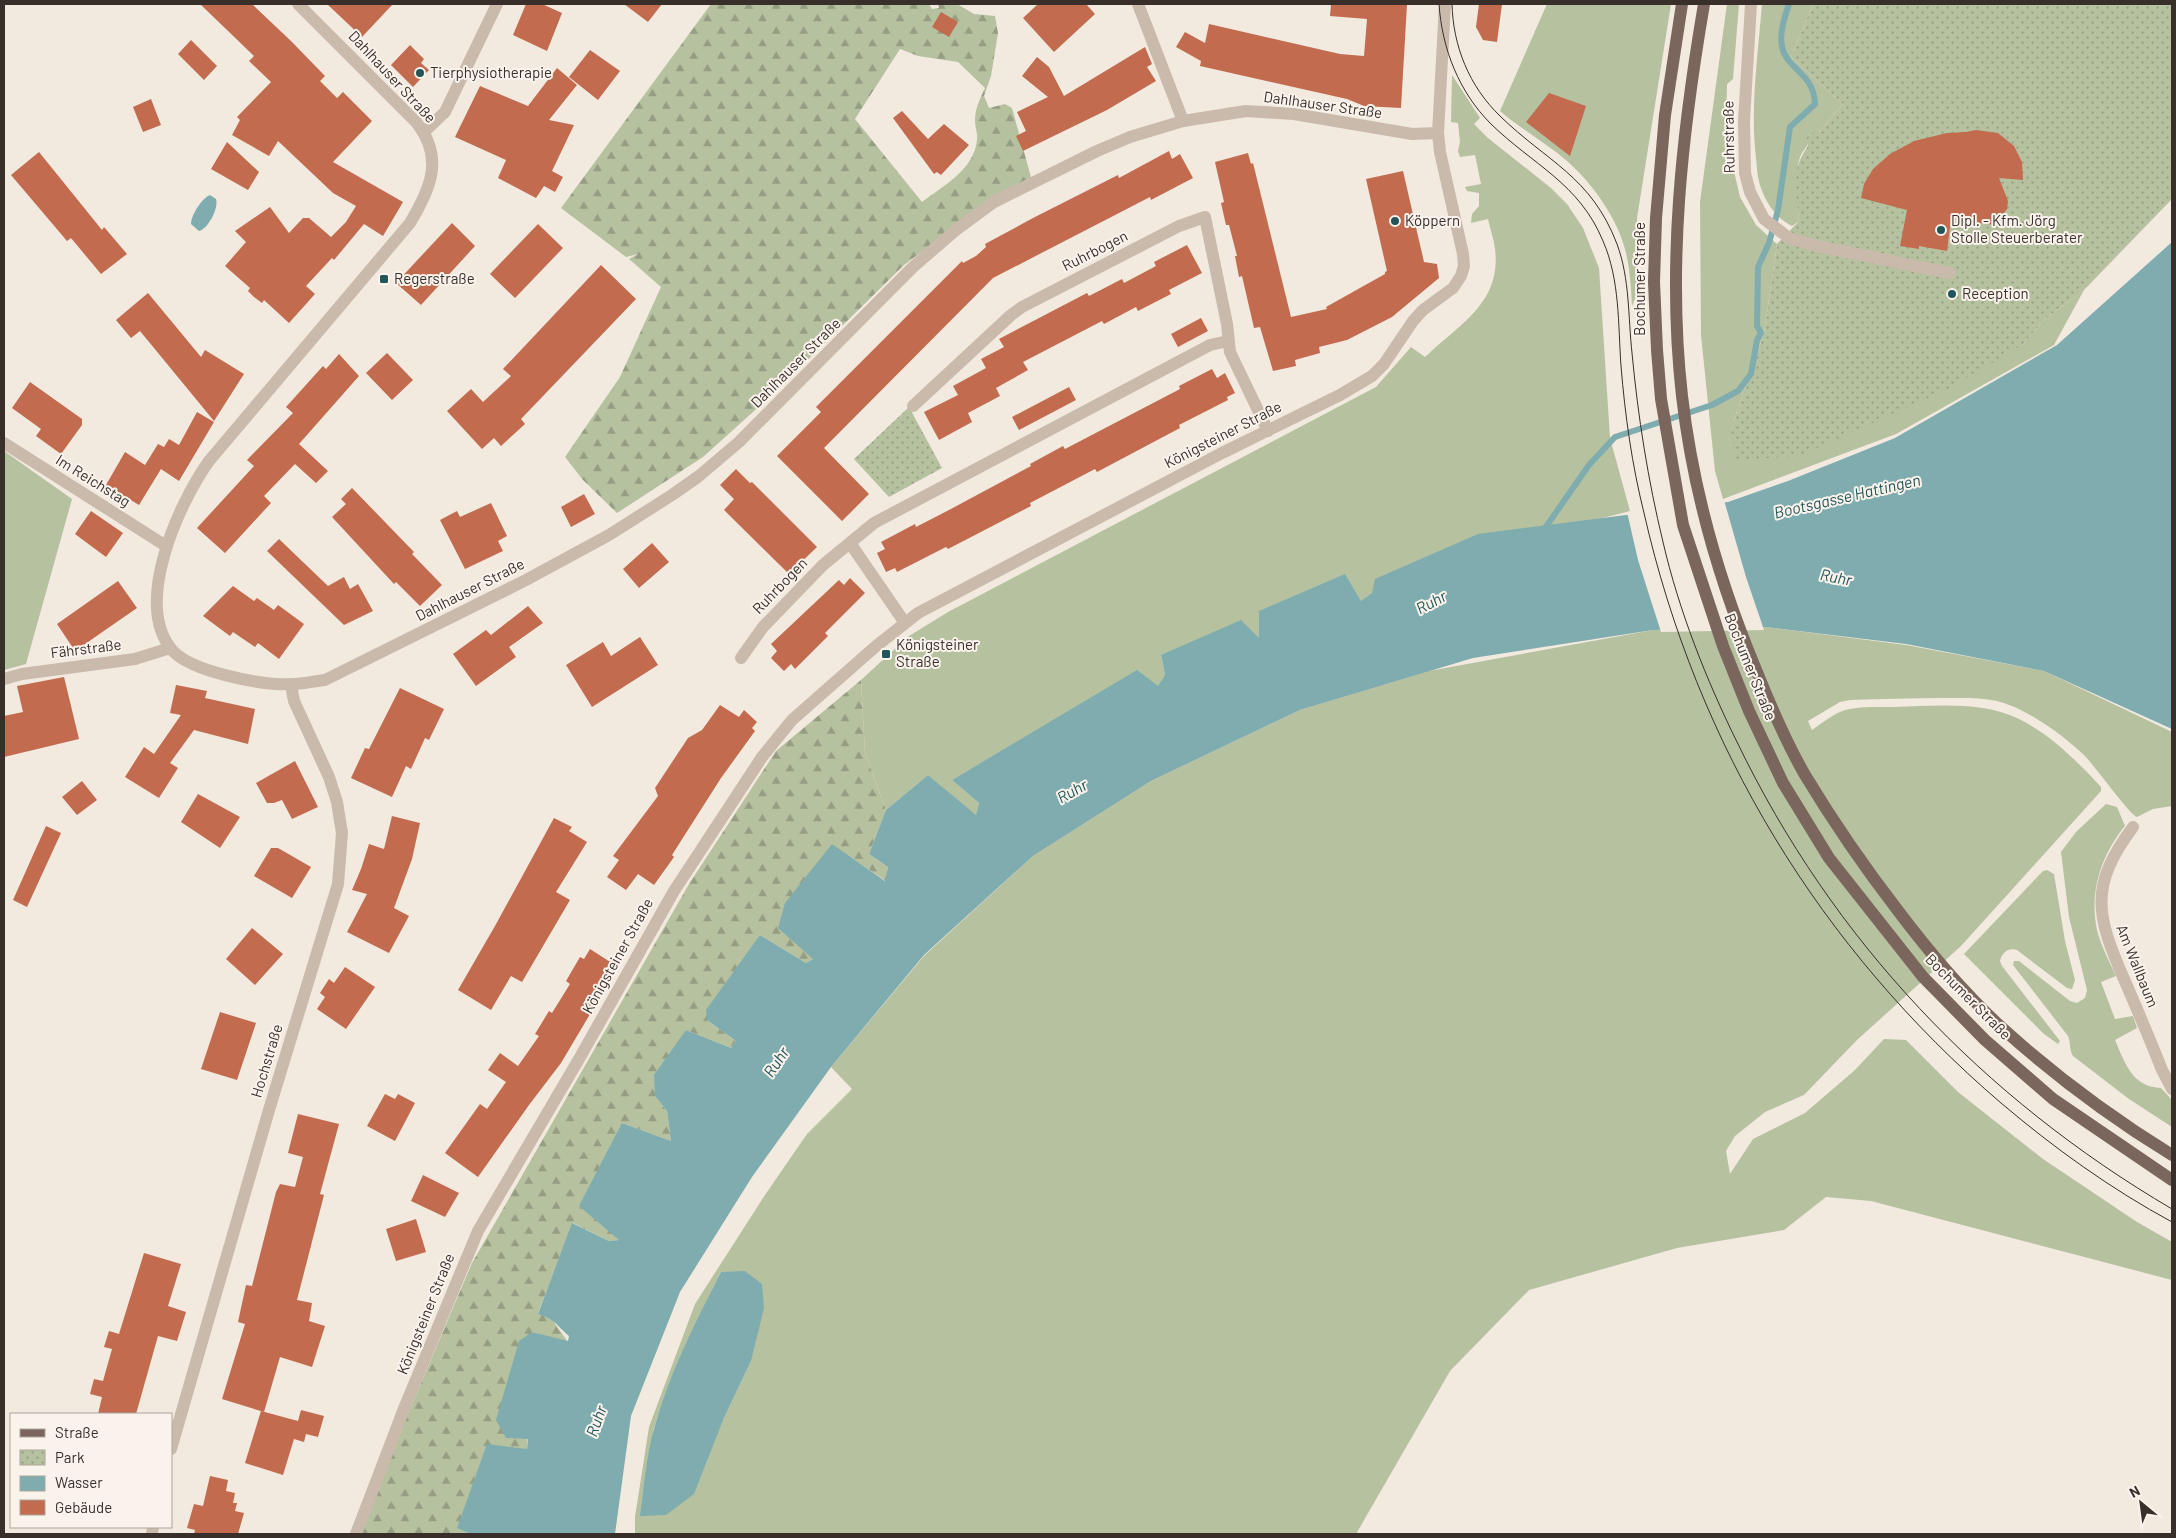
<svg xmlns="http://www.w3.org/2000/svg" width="2176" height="1538" font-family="Barlow,sans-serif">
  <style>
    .grass { fill: #b6c1a0; fill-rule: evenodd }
    .forest { fill: url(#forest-firs); fill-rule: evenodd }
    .park { fill: url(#park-dots) }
    .water { fill: #7facae }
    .pier { fill: #f2e9df }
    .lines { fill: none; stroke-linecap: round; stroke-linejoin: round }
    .stream { stroke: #7facae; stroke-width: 6 }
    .building { fill: #c26b4e }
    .minor { stroke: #cabaab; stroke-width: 12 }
    .major { stroke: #7a665c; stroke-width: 12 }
    .tram { stroke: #382f2a; stroke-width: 1 }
    .poi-dot { fill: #215559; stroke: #faf3ec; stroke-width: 2 }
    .labels { text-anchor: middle; stroke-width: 4; stroke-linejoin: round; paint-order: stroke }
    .poi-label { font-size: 15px; fill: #382f2a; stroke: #faf3ec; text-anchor: start }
    .street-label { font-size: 15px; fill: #382f2a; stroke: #faf3ec }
    .water-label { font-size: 16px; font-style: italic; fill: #215559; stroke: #faf3ec }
  </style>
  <defs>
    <pattern id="forest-firs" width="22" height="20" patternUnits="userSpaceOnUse" patternTransform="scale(1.25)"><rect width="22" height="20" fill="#b6c1a0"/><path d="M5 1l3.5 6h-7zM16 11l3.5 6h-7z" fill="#959d83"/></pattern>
    <pattern id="park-dots" width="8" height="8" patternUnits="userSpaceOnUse" patternTransform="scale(1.25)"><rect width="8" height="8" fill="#b6c1a0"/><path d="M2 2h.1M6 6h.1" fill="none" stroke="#959d83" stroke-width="1.8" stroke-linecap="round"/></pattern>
  </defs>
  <rect width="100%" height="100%" fill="#f2e9df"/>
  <g class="grass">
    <path d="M 1547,4 L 1671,4 L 1637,218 L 1638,292 L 1632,306 C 1631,288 1630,270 1626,253 C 1618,219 1593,184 1567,161 C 1546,143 1521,129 1500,111 Z"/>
    <polygon points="1727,4 1739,4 1733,79 1727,84 1726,122 1734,138 1733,167 1740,197 1756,225 1777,244 1764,333 1731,429 2022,345 2044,320 2084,290 2054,345 1896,434 1723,499 1715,471 1701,335 1700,202"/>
    <path d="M 1762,4 L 1813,4 L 1791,57 L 1843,104 L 1819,132 L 1814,132 L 1809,135 C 1808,150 1805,146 1800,157 C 1794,174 1797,203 1799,221 L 1792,226 C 1776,218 1765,202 1760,185 C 1757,176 1757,166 1756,158 C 1750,107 1758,54 1762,4 Z"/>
    <path d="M 1452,75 L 1480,118 L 1474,124 L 1488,138 L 1551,188 L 1567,204 L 1583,228 L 1599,268 L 1610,438 L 1630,511 L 1587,522 L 1372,593 L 1361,602 L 1345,575 L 1259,638 L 1161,655 L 1165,675 L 1158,687 L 1055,720 L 952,780 L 979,803 L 976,816 L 928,775 L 886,810 L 865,753 L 861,680 L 909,636 L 948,612 L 1376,387 L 1411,347 L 1425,357 C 1458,325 1502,303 1495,249 C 1494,239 1490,229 1488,219 L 1471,223 L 1472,214 L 1479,206 L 1479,193 L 1467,191 L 1465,187 L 1481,184 L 1475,155 L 1460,157 L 1458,151 L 1460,142 L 1458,123 L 1451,122 Z"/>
    <polygon points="4,451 72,499 26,664 4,670"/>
    <path d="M 1766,627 L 1906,645 L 2044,671 L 2172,732 L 2172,806 L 2153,809 L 2137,817 C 2129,814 2095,766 2084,755 C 2063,735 2026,708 1997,701 C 1979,697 1960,698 1941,698 C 1910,698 1880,699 1850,700 L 1840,702 L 1808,721 L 1812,730 C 1822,723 1833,714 1845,710 C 1860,706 1878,707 1894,707 C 1935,706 1982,701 2019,719 C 2051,735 2077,761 2101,787 L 2101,791 L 1961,946 L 1857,1040 L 1804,1095 L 1765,1112 L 1735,1136 L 1726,1151 L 1730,1174 L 1753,1139 L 1805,1113 L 1855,1070 L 1884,1039 L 1906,1040 L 1958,1092 L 2043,1159 L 2137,1222 L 2172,1242 L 2172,1280 L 1871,1201 L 1826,1197 L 1784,1230 L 1677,1248 L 1529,1290 L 1450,1371 L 1356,1534 L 635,1534 L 635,1517 L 649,1427 L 695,1304 L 765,1195 L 807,1134 L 852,1089 L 831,1067 L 924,956 L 1033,856 L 1151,781 L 1300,710 L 1429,671 L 1653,630 ZM 721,1272 L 751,1361 L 723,1420 L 653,1431 C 670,1376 695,1324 721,1272 Z"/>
    <path d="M 2106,804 L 2117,807 L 2125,826 C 2101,855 2089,893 2097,930 C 2101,946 2109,961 2116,976 L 2101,982 L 2115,1019 L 2133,1016 L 2137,1028 L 2115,1040 C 2125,1063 2132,1087 2161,1088 L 2172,1100 L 2172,1127 L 2129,1099 L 2073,1056 C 2069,1049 2071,1043 2068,1036 L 2013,965 L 2014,961 L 2019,961 L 2070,1001 L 2077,1003 L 2085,998 L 2087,990 L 2069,917 L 2061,852 L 2076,832 Z"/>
    <path d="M 2047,870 L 2054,874 L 2065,941 L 2075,980 L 2072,989 L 2067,988 L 2017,950 C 2009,947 2002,952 2000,961 L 2002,966 L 2060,1041 L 2058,1044 L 2044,1034 L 1964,954 L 2043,871 Z"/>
  </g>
  <g class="forest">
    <path d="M 711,4 L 929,4 L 932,9 L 939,8 L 938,4 L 957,4 L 974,14 L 995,16 L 998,33 L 991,76 L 984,96 L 989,108 L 1005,104 L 1012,108 L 1032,181 L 994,198 L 904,265 L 774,393 L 703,457 L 617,513 L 583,480 L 565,457 L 620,377 L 661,287 L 629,259 L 638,254 L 626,257 L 561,208 ZM 900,49 L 918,56 L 958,62 L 985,88 C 980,99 975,108 975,121 C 975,127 978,134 977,140 C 974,170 943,186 922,202 L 855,119 Z"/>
    <polygon points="861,680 865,753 886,810 869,854 888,867 886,881 832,845 813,959 806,963 760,935 707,1020 736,1041 731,1048 686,1030 655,1096 667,1111 671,1141 622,1123 620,1240 609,1241 573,1223 538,1313 551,1318 568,1342 532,1332 527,1449 457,1527 471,1534 357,1534 472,1263 689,884 776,751"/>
  </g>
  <g class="park">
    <path d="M 1813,4 L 2172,4 L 2172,199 L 2084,290 L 2044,320 L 2022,345 L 1948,389 L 1799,456 L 1736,460 L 1731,429 L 1764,333 L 1777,244 L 1799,221 C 1796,190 1789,173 1808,146 L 1806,139 C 1809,134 1813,131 1819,132 L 1843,104 L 1791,57 Z"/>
    <polygon points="909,407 942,468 889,497 854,459"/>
  </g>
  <g class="water">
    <path d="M 210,195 L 216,199 C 219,208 208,229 199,231 L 191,224 C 191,215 202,198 210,195 Z"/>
    <path d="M 2172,242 L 2172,729 L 2044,671 L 1906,644 L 1766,627 L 1653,630 L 1473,658 L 1300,710 L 1151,781 L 1033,856 L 924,955 L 831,1067 L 752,1177 L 680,1292 L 631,1416 L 615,1534 L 471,1534 L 457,1528 L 487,1444 L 527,1449 L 528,1439 L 506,1438 L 496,1420 L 519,1341 L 532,1332 L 568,1341 L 569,1336 C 556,1325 555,1319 538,1314 L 572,1223 L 609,1241 L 619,1240 L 579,1206 L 622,1123 L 671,1141 L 667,1111 L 655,1096 L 654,1075 L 686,1030 L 731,1048 L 736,1041 L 707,1020 L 706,1010 L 760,935 L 806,963 L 813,959 L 778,928 L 785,903 L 832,844 L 885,881 L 888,867 L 869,854 L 886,810 L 928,775 L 976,815 L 979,803 L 952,780 L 1137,670 L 1158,686 L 1165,675 L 1161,655 L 1241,620 L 1259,638 L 1259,611 L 1345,574 L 1361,601 L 1372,593 L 1375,579 L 1478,534 L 1728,502 L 1788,481 L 1895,438 L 2057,345 Z"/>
    <path d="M 745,1271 L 762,1284 L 764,1308 L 751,1361 L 723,1420 L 694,1494 L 666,1515 L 640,1516 C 644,1488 646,1457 654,1429 C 669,1374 695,1323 721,1272 Z"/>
  </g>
  <polygon class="pier" points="1724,500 1746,577 1764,630 1661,632 1638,560 1627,512"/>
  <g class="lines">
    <path class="stream" d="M 1543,531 L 1589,465 L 1615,437 L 1712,405 L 1738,391 L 1751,374 L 1757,340 L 1761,333 L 1757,326 L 1758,267 L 1769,243 L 1778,210 L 1790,127 L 1815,104 C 1814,72 1786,70 1782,46 C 1779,33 1785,16 1789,4"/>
  </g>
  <g class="building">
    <polygon points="200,4 252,4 291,41 325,76 320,81 337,98 343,92 372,121 333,162 403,202 383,236 364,224 334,260 332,258 306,286 315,294 289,323 264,300 262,303 254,297 248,291 250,288 225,266 246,242 235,231 270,207 289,233 303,218 309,218 331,237 346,222 356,206 333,193 278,141 269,156 232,135 240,120 237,117 271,82 249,61 254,56"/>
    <polygon points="327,4 393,4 362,37"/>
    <polygon points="526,4 542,4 562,13 547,51 513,35"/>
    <polygon points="624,4 662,4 648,22"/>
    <polygon points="1038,4 1086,4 1095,14 1054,52 1023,18"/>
    <polygon points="1331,4 1407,4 1401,108 1364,106 1347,99 1200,66 1201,61 1176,47 1185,32 1205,43 1209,24 1340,54 1364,56 1367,19 1330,16"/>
    <polygon points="1479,4 1502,4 1497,42 1483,40 1476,27"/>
    <polygon points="941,12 958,22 949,37 932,27"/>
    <polygon points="191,40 217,66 204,80 178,54"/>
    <polygon points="410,45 424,59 421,63 429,70 413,87 391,65"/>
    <polygon points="1145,47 1152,64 1147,67 1156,81 1107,110 1023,151 1016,136 1026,131 1017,112 1048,97 1022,76 1037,57 1049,67 1064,96"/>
    <polygon points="590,50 620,71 598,100 569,77"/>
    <polygon points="557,68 577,85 549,120 574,125 552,171 563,177 555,192 544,186 536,198 498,178 506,160 455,137 480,86 528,106"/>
    <polygon points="1549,93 1586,106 1570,156 1526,122"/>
    <polygon points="151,99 161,125 143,132 133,107"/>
    <polygon points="902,111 928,139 944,124 969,145 941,175 937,172 934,174 893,118"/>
    <polygon points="1976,130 1998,133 2014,146 2022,162 2023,180 1999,178 2008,201 2007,209 2004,213 1998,214 1995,225 1951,219 1947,251 1919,246 1919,249 1900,246 1907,210 1861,198 1864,184 1873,169 1890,154 1914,141 1947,133 1966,132"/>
    <polygon points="227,142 259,172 248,190 211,169"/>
    <polygon points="1169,151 1172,159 1180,154 1193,178 1151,200 1150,197 993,278 824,448 869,494 842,521 777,456 821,412 816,407 962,261 963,263 976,256 986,247 985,244 1033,218 1118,175 1119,178"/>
    <polygon points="39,152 102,230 104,227 127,254 101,274 71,238 67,241 11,175"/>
    <polygon points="1248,153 1251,164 1253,163 1291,317 1327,309 1326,307 1385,274 1385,272 1387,271 1366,179 1403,171 1424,262 1437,264 1439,278 1392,317 1347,340 1319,347 1320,353 1295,360 1296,366 1273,371 1260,327 1254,328 1242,276 1239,277 1235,256 1237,256 1229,225 1226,225 1221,203 1224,202 1215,162"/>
    <polygon points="452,223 475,246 421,305 396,283"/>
    <polygon points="538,224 563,248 515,298 490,274"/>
    <polygon points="1187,245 1202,273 1169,290 1171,294 1138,311 1136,307 1104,324 1102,321 1023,362 1028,370 996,388 1000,396 968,413 972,422 939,440 924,412 958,395 953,386 986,368 981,359 1004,347 999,339 1087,293 1089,296 1122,279 1124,283 1156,266 1154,262"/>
    <polygon points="601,265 636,299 521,419 525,424 501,446 494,438 482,449 447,411 471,389 483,402 511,376 503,369"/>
    <polygon points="148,293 201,357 205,350 244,374 214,421 140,331 131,338 116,320"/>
    <polygon points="1201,318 1208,331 1178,347 1171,334"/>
    <polygon points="387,353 413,380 392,400 366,373"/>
    <polygon points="339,354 359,376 299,444 328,471 316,483 295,464 264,496 271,503 225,553 197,528 254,466 247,460 293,413 286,407 323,366 326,369"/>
    <polygon points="1212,369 1217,378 1225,373 1235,393 1227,397 1228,400 1179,425 1180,428 1097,472 1095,469 1030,503 1031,506 948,549 946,547 897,572 895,568 886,572 877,553 885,549 881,542 915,524 916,527 949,510 1031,466 1030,464 1063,446 1065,449 1180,389 1179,386"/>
    <polygon points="30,382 82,419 82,425 61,454 36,436 41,429 12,408"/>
    <polygon points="1069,387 1076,400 1019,430 1012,417"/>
    <polygon points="197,412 214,422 179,481 161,469 139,505 106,485 125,452 145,465 158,444 164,447 169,439 179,445"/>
    <polygon points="736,469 750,483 752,482 817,547 789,574 724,510 734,499 720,485"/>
    <polygon points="352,488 414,552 412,554 442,585 420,606 396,582 394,584 332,517 346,504 341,499"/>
    <polygon points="584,494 595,514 571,527 561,507"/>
    <polygon points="491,503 507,536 498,541 503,551 465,569 440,520 457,511 460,517"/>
    <polygon points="91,511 123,533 106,557 75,534"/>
    <polygon points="279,539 328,586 344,577 350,589 358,584 373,611 344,625 267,551"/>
    <polygon points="652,543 669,562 639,588 623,569"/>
    <polygon points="850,578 865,593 825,633 828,636 795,669 791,664 784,671 771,658 777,651 771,644 839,580 844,585"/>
    <polygon points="118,581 137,608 75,651 57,624"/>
    <polygon points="233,586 254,601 257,598 274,610 278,605 304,624 279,659 258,643 255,647 233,632 230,636 203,616"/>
    <polygon points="528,606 543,623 509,647 516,657 476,686 453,654 486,630 491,635"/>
    <polygon points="640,637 658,665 592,707 566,665 603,642 611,656"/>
    <polygon points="64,677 79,739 4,757 4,716 23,712 17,686"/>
    <polygon points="176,685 207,691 205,698 255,709 248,744 194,730 170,763 178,768 159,798 125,777 144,747 154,754 181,715 170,713"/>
    <polygon points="400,688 444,709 429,740 425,738 411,769 406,766 392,797 351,778 365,748 369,749"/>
    <polygon points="720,705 739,717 744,710 757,722 752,728 755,731 721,778 672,855 674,857 654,885 638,874 626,890 607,877 619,860 613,856 658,796 655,788 688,738 702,730"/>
    <polygon points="295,761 318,807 292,819 282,800 274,803 267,803 256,783"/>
    <polygon points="82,781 97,800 77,815 62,797"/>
    <polygon points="198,794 240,817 220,848 181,822"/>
    <polygon points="392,816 420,823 412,859 394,908 409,916 389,953 347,932 367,894 352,890 361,869 369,844 384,849"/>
    <polygon points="554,818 572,827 569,831 587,842 556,892 570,900 522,982 511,976 491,1010 458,990 495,926"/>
    <polygon points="46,826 61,833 27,907 13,900"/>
    <polygon points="271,848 278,848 311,867 292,898 254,876"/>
    <polygon points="252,928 283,954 255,985 226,959"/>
    <polygon points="590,949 618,967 561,1063 529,1105 478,1177 445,1153 480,1104 487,1109 506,1082 488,1070 500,1053 518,1066 539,1036 535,1034 549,1011 552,1013 570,984 566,981 580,957 584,959"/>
    <polygon points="345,967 375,987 346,1029 317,1009 325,997 320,993 329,979 334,983"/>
    <polygon points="220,1012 256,1023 237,1080 201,1069"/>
    <polygon points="385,1094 395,1099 398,1094 415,1103 395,1141 367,1126"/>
    <polygon points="298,1114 339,1124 320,1194 324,1195 297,1300 312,1303 309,1321 325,1326 312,1367 280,1357 264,1412 222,1399 245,1324 238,1322 246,1285 252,1286 276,1192 280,1184 295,1187 303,1157 288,1153"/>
    <polygon points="423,1175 459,1193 445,1217 411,1201"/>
    <polygon points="416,1219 426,1252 396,1261 386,1229"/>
    <polygon points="144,1253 181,1264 168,1306 186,1312 177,1341 158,1336 136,1414 98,1414 102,1397 90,1394 94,1379 103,1381 112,1349 104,1347 109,1331 119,1334"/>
    <polygon points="301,1410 324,1416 318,1437 306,1434 304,1442 294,1439 283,1475 245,1463 261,1411 298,1421"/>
    <polygon points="210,1476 228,1480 226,1491 235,1493 233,1503 237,1503 235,1511 244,1513 238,1534 194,1534 195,1530 187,1528 194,1504 203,1506"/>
  </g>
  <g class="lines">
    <g class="minor">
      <path d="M 298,4 L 417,123 C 444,158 431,188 410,223 L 209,461 C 179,503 132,605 173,651 C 192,672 264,686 292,684 C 303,684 314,681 325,680 L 526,580 L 609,535 L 672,495 L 699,476 L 739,442 L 913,267 L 956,230 L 994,202 L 1097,151 L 1130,137 L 1183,121 L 1246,111 L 1294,114 L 1412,134 L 1438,133"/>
      <polyline points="1138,4 1183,121"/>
      <polyline points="1751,4 1744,121 1745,173 1750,192 1764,219 1789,238 1817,246 1950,273"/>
      <polyline points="424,132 445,112 497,4"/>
      <polyline points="913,406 1011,315 1022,307 1179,226 1205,217 1227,324 1230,352 1268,431"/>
      <polyline points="4,443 166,546"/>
      <polyline points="850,543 905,623"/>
      <polyline points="741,658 763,627 823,565 874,523 1210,345 1228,341"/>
      <polyline points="4,679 22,674 135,659 170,648"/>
      <path d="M 2133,827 C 2089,886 2096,915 2124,979 C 2137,1009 2150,1039 2162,1070 L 2172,1089"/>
      <polyline points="171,1449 269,1110 338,884 342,833 337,802 329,777 294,701 291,685"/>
      <polyline points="152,1534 153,1527"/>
      <polyline points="356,1534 405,1406 478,1231 579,1059 674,891 762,757 792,720 875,647 918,613 1220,454 1340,395 1372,376 1384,364 1413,321 1423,310 1453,288 1461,276 1464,266 1463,254 1440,152 1438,133 1445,4"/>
    </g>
    <g class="major">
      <polyline points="1682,4 1665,115 1656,218 1654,282 1657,350 1661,399 1683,525 1723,646 1749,711 1783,783 1829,858 1923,977 1985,1040 2053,1099 2172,1180"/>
      <path d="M 1704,4 C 1682,133 1667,265 1682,396 C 1693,491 1720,584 1757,672 C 1771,707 1786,742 1805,775 C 1834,823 1865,868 1899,912 C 1930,953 1964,993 2001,1027 C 2054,1075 2112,1118 2172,1155"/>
    </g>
    <g class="tram">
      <path d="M 1439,4 C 1442,49 1459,92 1491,124 C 1533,165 1579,183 1603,241 C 1620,280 1618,324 1621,366 C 1625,415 1632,465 1644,513 C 1697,746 1820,948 2001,1103 C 2054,1148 2111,1189 2172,1222"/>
      <path d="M 1452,4 C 1453,46 1469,86 1500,116 C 1547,162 1591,176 1617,244 C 1630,279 1628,317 1632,353 C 1638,417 1648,480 1663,542 C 1679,611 1706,679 1737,742 C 1833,941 1983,1098 2172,1209"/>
    </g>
  </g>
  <g class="poi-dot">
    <circle cx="420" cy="73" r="5"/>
    <circle cx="1395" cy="221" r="5"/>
    <circle cx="1941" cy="230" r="5"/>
    <rect x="379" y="274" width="10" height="10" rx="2.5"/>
    <circle cx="1952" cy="294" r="5"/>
    <rect x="881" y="649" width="10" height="10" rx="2.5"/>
  </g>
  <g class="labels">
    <g class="poi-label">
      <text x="430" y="78">Tierphysiotherapie</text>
      <text x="1405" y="226">Köppern</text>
      <text x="1951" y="226">Dipl. - Kfm. Jörg<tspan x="1951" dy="17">Stolle Steuerberater</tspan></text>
      <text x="394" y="284">Regerstraße</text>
      <text x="1962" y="299">Reception</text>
      <text x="896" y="650">Königsteiner<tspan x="896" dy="17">Straße</tspan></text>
    </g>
    <g class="street-label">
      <text transform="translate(392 77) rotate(47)" y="5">Dahlhauser Straße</text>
      <text transform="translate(1323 105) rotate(8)" y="5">Dahlhauser Straße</text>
      <text transform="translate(1729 137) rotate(-91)" y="5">Ruhrstraße</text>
      <text transform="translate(1095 251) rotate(-27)" y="5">Ruhrbogen</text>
      <text transform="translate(1640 279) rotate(-90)" y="5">Bochumer Straße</text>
      <text transform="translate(796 363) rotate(-45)" y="5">Dahlhauser Straße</text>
      <text transform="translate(1223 435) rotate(-27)" y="5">Königsteiner Straße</text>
      <text transform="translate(93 481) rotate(32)" y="5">Im Reichstag</text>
      <text transform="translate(780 586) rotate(-46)" y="5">Ruhrbogen</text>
      <text transform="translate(470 590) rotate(-27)" y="5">Dahlhauser Straße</text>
      <text transform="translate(86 649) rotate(-7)" y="5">Fährstraße</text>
      <text transform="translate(1750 667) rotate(68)" y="5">Bochumer Straße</text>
      <text transform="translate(618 956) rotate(-61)" y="5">Königsteiner Straße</text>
      <text transform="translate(2137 966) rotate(68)" y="5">Am Wallbaum</text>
      <text transform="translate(1968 997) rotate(45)" y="5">Bochumer Straße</text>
      <text transform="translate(267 1061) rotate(-73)" y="5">Hochstraße</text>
      <text transform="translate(426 1314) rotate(-68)" y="5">Königsteiner Straße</text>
    </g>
    <g class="water-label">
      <text transform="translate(1847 496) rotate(-13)" y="6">Bootsgasse Hattingen</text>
      <text transform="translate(1836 577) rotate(11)" y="6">Ruhr</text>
      <text transform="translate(1431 602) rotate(-28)" y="6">Ruhr</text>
      <text transform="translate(1072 791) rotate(-29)" y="6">Ruhr</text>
      <text transform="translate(776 1062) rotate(-56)" y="6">Ruhr</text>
      <text transform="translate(596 1421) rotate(-70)" y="6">Ruhr</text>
    </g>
  </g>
  <rect width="2176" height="1538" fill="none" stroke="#382f2a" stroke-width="10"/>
  <rect x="10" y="1413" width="162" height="115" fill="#faf3ec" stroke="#aca59e"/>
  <rect x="20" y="1429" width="25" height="8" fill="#7a665c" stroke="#aca59e"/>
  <text x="55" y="1438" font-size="15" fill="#382f2a">Straße</text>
  <rect x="20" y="1450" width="25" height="15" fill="url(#park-dots)" stroke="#aca59e"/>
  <text x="55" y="1463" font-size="15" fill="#382f2a">Park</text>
  <rect x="20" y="1476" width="25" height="15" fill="#7facae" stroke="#aca59e"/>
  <text x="55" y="1488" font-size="15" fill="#382f2a">Wasser</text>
  <rect x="20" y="1500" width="25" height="15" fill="#c26b4e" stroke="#aca59e"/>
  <text x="55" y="1513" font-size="15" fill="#382f2a">Gebäude</text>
  <g transform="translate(2141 1503) rotate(331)" stroke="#faf3ec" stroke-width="4" paint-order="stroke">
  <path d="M0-4L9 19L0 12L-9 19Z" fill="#382f2a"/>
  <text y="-8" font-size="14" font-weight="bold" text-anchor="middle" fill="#382f2a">N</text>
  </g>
</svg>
